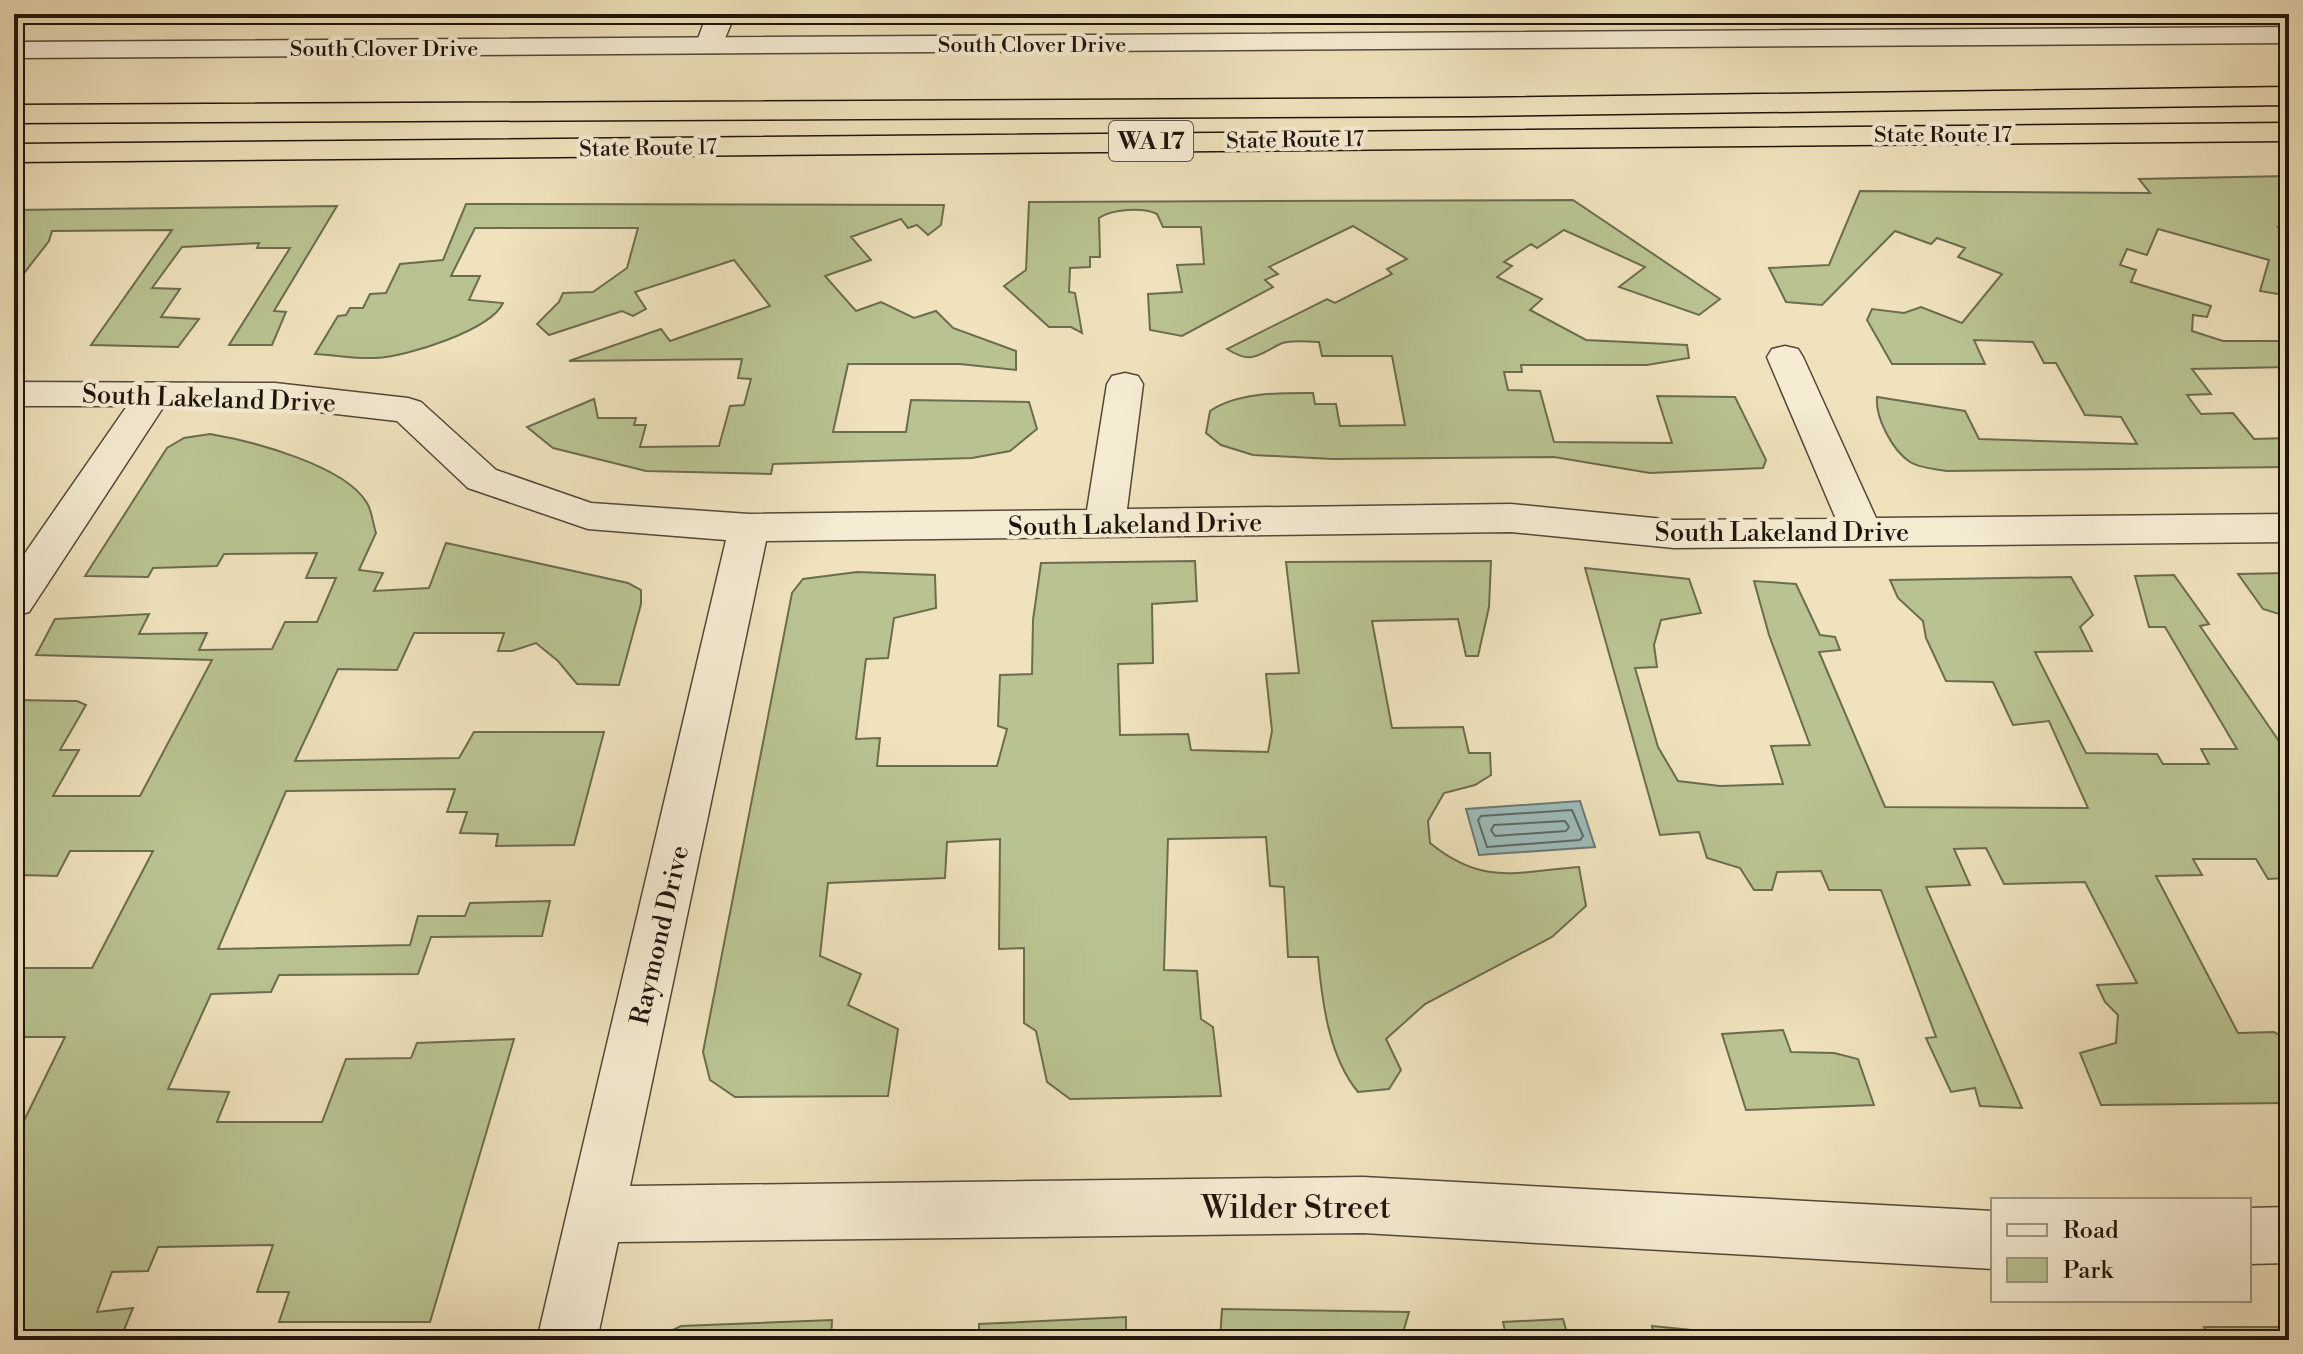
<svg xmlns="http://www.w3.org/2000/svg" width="2303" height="1354" font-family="'Libre Bodoni',serif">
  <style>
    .green { fill: #b9c391; stroke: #6c6c4f; stroke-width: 2 }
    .water { fill: #9dbcba; stroke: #6b7975; stroke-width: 2 }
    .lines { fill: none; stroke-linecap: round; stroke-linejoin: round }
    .shore { stroke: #5e6864; stroke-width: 2 }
    .minor-casing { stroke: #534839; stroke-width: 3 }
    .tertiary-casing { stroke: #534839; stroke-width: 3 }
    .trunk-casing { stroke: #1f140d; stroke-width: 3 }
    .minor { fill: #f5ecd3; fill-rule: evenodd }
    .tertiary { fill: #f5ecd3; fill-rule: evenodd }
    .trunk { fill: #efe2bc; fill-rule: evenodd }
    .labels { text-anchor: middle; stroke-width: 8; stroke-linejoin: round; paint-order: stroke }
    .far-street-label { font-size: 22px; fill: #1f140d; stroke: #f5ecd3 }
    .shield { fill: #f5ecd3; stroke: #5f5548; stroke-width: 2 }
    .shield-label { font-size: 24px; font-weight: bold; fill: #1f140d }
    .street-label { font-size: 26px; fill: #1f140d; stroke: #f5ecd3 }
    .near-street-label { font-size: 32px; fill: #1f140d; stroke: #f5ecd3 }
  </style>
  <rect width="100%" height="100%" fill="#efe2bc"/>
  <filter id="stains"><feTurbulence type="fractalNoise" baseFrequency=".0025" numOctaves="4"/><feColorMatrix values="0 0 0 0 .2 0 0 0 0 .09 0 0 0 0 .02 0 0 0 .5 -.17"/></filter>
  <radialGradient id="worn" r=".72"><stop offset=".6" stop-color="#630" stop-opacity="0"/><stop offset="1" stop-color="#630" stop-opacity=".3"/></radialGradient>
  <g class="green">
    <polygon points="767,14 1300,14 1301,17 765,20"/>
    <path d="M 2289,176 L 2289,226 L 2278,227 L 2289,239 L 2289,296 L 2260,291 L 2269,260 L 2158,229 L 2147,255 L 2127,249 L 2120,265 L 2136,270 L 2131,282 L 2211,306 L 2207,317 L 2193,315 L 2192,331 L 2223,341 L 2289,341 L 2289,367 L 2192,369 L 2211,394 L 2187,395 L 2201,414 L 2233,413 L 2254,439 L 2289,438 L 2289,467 L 1947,471 C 1936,469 1919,468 1910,462 C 1892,450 1875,417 1877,397 L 1965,411 L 1979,439 L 2137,444 L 2121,417 L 2085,415 L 2056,363 L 2044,363 L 2033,342 L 1974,340 L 1985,364 L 1892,364 L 1867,320 L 1872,309 L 1904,313 L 1921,307 L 1962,323 L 2002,274 L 1958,257 L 1965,248 L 1937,238 L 1931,244 L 1895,231 L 1822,305 L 1786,302 L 1769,268 L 1829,265 L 1860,191 L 2150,193 L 2139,179 Z"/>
    <path d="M 1573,200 L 1720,299 L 1699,315 L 1619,287 L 1645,267 L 1564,230 L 1537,248 L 1531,244 L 1504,262 L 1512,266 L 1497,277 L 1542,299 L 1530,310 L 1586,340 L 1687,345 L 1689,358 L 1647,365 L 1521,365 L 1522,372 L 1504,372 L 1508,390 L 1540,391 L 1554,442 L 1672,443 L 1657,396 L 1735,397 L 1766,460 L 1763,468 L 1650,473 L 1554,457 L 1333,459 L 1253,455 L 1221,445 L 1206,433 L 1210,411 C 1237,392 1281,393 1313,393 L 1315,404 L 1336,404 L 1340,426 L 1405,425 L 1392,356 L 1322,356 L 1319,342 C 1308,342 1290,339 1280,344 C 1258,355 1252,365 1227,349 L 1327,299 L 1335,303 L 1392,274 L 1387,269 L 1407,259 L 1353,226 L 1269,267 L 1278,274 L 1265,280 L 1273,287 L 1182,336 L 1150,330 L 1148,294 L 1182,292 L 1177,265 L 1204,264 L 1201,227 L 1163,227 L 1157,214 C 1143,207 1112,209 1099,218 L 1100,257 L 1090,257 L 1090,267 L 1070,268 L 1069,292 L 1075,293 L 1082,333 L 1071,327 L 1049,327 L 1004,286 L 1026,270 L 1029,202 Z"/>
    <path d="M 466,204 L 944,205 L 941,225 L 928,235 L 917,225 L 908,228 L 901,219 L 851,237 L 871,260 L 825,276 L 856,311 L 881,302 L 914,318 L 936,311 L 953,328 L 1016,351 L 1016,370 L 960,364 L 848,364 L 833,432 L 906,432 L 911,400 L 1029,402 L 1037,429 L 1010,451 L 972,458 L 773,464 L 771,474 L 646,471 L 553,448 L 527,427 L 594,399 L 598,418 L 636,418 L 634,425 L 646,425 L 640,447 L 719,446 L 730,406 L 744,405 L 751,379 L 738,378 L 742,359 L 569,361 L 661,329 L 670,341 L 770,306 L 734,260 L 635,292 L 646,309 L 633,316 L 622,311 L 549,335 L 537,324 L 559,302 L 563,293 L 593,292 L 627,268 L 638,228 L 475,228 L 451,276 L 480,276 L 469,300 L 503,303 C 491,330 406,357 376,358 C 356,359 335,355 315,354 L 338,316 L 346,315 L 350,308 L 363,308 L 370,294 L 386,293 L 400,264 L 443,260 Z"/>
    <polygon points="337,206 274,311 286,312 272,345 229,345 290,248 257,248 259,243 182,247 152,288 180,289 161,317 199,319 178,347 91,345 172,230 52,231 49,241 14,286 14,210"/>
    <path d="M 210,434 C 251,441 345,465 367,503 C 372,511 373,524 376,533 L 359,570 L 383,573 L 374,591 L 429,588 L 446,543 L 628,583 L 641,590 L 641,604 L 619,685 L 577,684 L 558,661 L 536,643 L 512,651 L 498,651 L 504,633 L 414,633 L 397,670 L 338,669 L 295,761 L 459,758 L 474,732 L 604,732 L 574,845 L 496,846 L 498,834 L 460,833 L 467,812 L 447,812 L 455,789 L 286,791 L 218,949 L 410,945 L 418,916 L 465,916 L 470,903 L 550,901 L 542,936 L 431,937 L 418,974 L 279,975 L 271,992 L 211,994 L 168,1089 L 229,1092 L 217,1122 L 322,1122 L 346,1059 L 411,1058 L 417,1043 L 514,1039 L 430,1322 L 279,1322 L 289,1292 L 257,1292 L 273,1245 L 158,1247 L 148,1271 L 112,1272 L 97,1312 L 133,1308 L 120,1340 L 14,1340 L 14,1141 L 65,1037 L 14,1037 L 14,968 L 92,968 L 153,851 L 70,851 L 57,876 L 22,875 L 14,884 L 14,700 L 77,701 L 86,705 L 60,750 L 79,750 L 53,796 L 140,796 L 212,660 L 36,655 L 55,619 L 149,614 L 139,634 L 207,633 L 199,650 L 272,649 L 285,622 L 317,622 L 336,578 L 306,578 L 317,553 L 224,554 L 217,566 L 153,568 L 148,577 L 85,576 L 167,448 L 184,438 Z"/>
    <path d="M 1195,561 L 1197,601 L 1152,604 L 1153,663 L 1118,664 L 1120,735 L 1188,734 L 1191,750 L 1268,752 L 1272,731 L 1266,674 L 1299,673 L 1286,562 L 1491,561 L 1489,607 L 1478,656 L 1466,656 L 1458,619 L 1372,621 L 1392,728 L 1463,727 L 1469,753 L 1490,753 L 1491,775 L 1475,785 L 1444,793 L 1428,821 L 1430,843 C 1483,886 1515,872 1579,867 L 1586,906 L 1552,937 L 1425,1004 L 1386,1039 L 1401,1070 L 1389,1089 L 1358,1092 C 1329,1057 1322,1002 1318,957 L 1288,957 L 1284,887 L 1270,886 L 1266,837 L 1168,839 L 1164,970 L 1197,971 L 1201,1019 L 1213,1027 L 1221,1096 L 1070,1099 L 1047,1082 L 1036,1031 L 1024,1023 L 1024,948 L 999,949 L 1000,839 L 947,842 L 945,878 L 828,883 L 820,956 L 861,974 L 848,1005 L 898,1029 L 888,1096 L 735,1097 L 710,1080 L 703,1052 L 792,593 L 803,579 L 857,572 L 935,575 L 936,608 L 894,618 L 888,658 L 866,659 L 856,739 L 880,738 L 877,766 L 997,766 L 1007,729 L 998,726 L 1000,675 L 1032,674 L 1033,620 L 1041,563 Z"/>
    <polygon points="1585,568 1689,579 1701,613 1661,620 1654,645 1657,667 1635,668 1658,747 1678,781 1720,786 1783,784 1771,746 1810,745 1769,635 1754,581 1796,584 1820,635 1835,637 1840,650 1819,652 1885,807 2088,808 2049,721 2013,725 1993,682 1946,681 1926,638 1923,621 1898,598 1890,580 2071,577 2093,615 2080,627 2092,651 2035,652 2086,753 2157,754 2163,764 2209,764 2201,749 2237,749 2165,627 2149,627 2135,576 2174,575 2209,624 2200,626 2281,744 2289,744 2289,878 2268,879 2256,859 2193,859 2202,875 2156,876 2238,1033 2274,1032 2289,1041 2289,1103 2101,1105 2080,1053 2116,1043 2118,1015 2105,1002 2097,985 2137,983 2085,882 2004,884 1986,848 1954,849 1970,885 1926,887 2022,1108 1980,1106 1975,1088 1951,1092 1926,1038 1936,1037 1881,890 1829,890 1821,871 1777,872 1772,890 1754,890 1740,868 1707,858 1699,832 1660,835"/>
    <polygon points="2289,573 2289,617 2263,609 2238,574"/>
    <polygon points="1783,1030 1791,1052 1834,1053 1858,1059 1874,1105 1746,1110 1722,1034"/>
    <polygon points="1222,1309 1409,1312 1401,1340 1220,1340"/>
    <polygon points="1126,1317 1126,1340 979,1340 979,1324"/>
    <polygon points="1563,1319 1569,1340 1507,1340 1503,1322"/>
    <polygon points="832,1320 831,1340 652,1340 681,1326"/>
    <polygon points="1652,1326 1732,1334 1960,1331 1964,1340 1655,1340"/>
    <polygon points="2204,1327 2289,1327 2289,1340 2211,1340"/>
    <polygon points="2049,1330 2114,1330 2118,1340 2052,1340"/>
  </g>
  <polygon class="water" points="1580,801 1595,847 1479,855 1466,809"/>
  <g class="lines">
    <g class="shore">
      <polygon points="1572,810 1583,836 1580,840 1487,847 1478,820 1481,816"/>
      <polygon points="1565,821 1569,827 1566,831 1495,836 1491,830 1494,825"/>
    </g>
    <g class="minor-casing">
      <g id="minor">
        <polygon points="707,14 735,14 719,53 699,53 695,47"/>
        <polygon points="1785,346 1798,349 1803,357 1876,518 2289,514 2289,542 1674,548 1511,532 766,541 630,1186 1363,1177 1993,1211 1993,1269 1363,1233 618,1242 597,1340 537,1340 726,540 588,529 468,488 397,421 275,407 164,406 29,612 14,616 14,569 127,406 14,406 14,382 275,383 408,398 421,402 496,470 591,503 749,514 1087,510 1107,384 1112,376 1125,373 1138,376 1143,384 1127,509 1511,504 1674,520 1836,519 1767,357 1772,349"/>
        <polygon points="2289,1207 2289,1263 2249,1264 2249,1208"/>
      </g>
    </g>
    <g class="tertiary-casing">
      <polygon id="tertiary" points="2289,27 2289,43 14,58 14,42"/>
    </g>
    <g class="trunk-casing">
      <g id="trunk">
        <polygon points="2289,87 2289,105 1472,116 14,123 14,105 1472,98"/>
        <polygon points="2289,123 2289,141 14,162 14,144"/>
      </g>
    </g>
    <use href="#minor" class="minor"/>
    <use href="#tertiary" class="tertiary"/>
    <use href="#trunk" class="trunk"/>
  </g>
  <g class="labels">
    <g class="far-street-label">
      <text x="1032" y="52">South Clover Drive</text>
      <text x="384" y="56">South Clover Drive</text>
      <text x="1943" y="142">State Route 17</text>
      <text transform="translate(1295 139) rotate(-1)" y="8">State Route 17</text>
      <text transform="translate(648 147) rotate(-1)" y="8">State Route 17</text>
    </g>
    <rect class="shield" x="1109" y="121" width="84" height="40" rx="6"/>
    <g class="shield-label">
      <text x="1151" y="149">WA 17</text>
    </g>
    <g class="street-label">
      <text transform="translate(209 398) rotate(2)" y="9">South Lakeland Drive</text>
      <text transform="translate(1135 524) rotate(-1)" y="9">South Lakeland Drive</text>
      <text x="1782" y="541">South Lakeland Drive</text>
      <text transform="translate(659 935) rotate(-77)" y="9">Raymond Drive</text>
    </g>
    <g class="near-street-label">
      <text x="1296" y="1218">Wilder Street</text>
    </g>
  </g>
  <rect width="2303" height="1354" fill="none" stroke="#efe2bc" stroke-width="48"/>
  <rect x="16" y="16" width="2271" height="1322" fill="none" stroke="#1f140d" stroke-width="4"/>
  <rect x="24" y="24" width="2255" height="1306" fill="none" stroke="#1f140d" stroke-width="2"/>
  <rect x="1991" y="1198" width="260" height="104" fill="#f5ecd3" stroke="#9f9684" stroke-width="2"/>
  <rect x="2007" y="1224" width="40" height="12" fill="#f5ecd3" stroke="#9f9684" stroke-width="2"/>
  <text x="2063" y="1238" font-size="24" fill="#1f140d">Road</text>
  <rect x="2007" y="1258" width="40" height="24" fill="#b9c391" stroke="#9f9684" stroke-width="2"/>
  <text x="2063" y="1278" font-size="24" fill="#1f140d">Park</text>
  <rect width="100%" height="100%" filter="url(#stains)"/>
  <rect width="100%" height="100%" fill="url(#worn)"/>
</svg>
